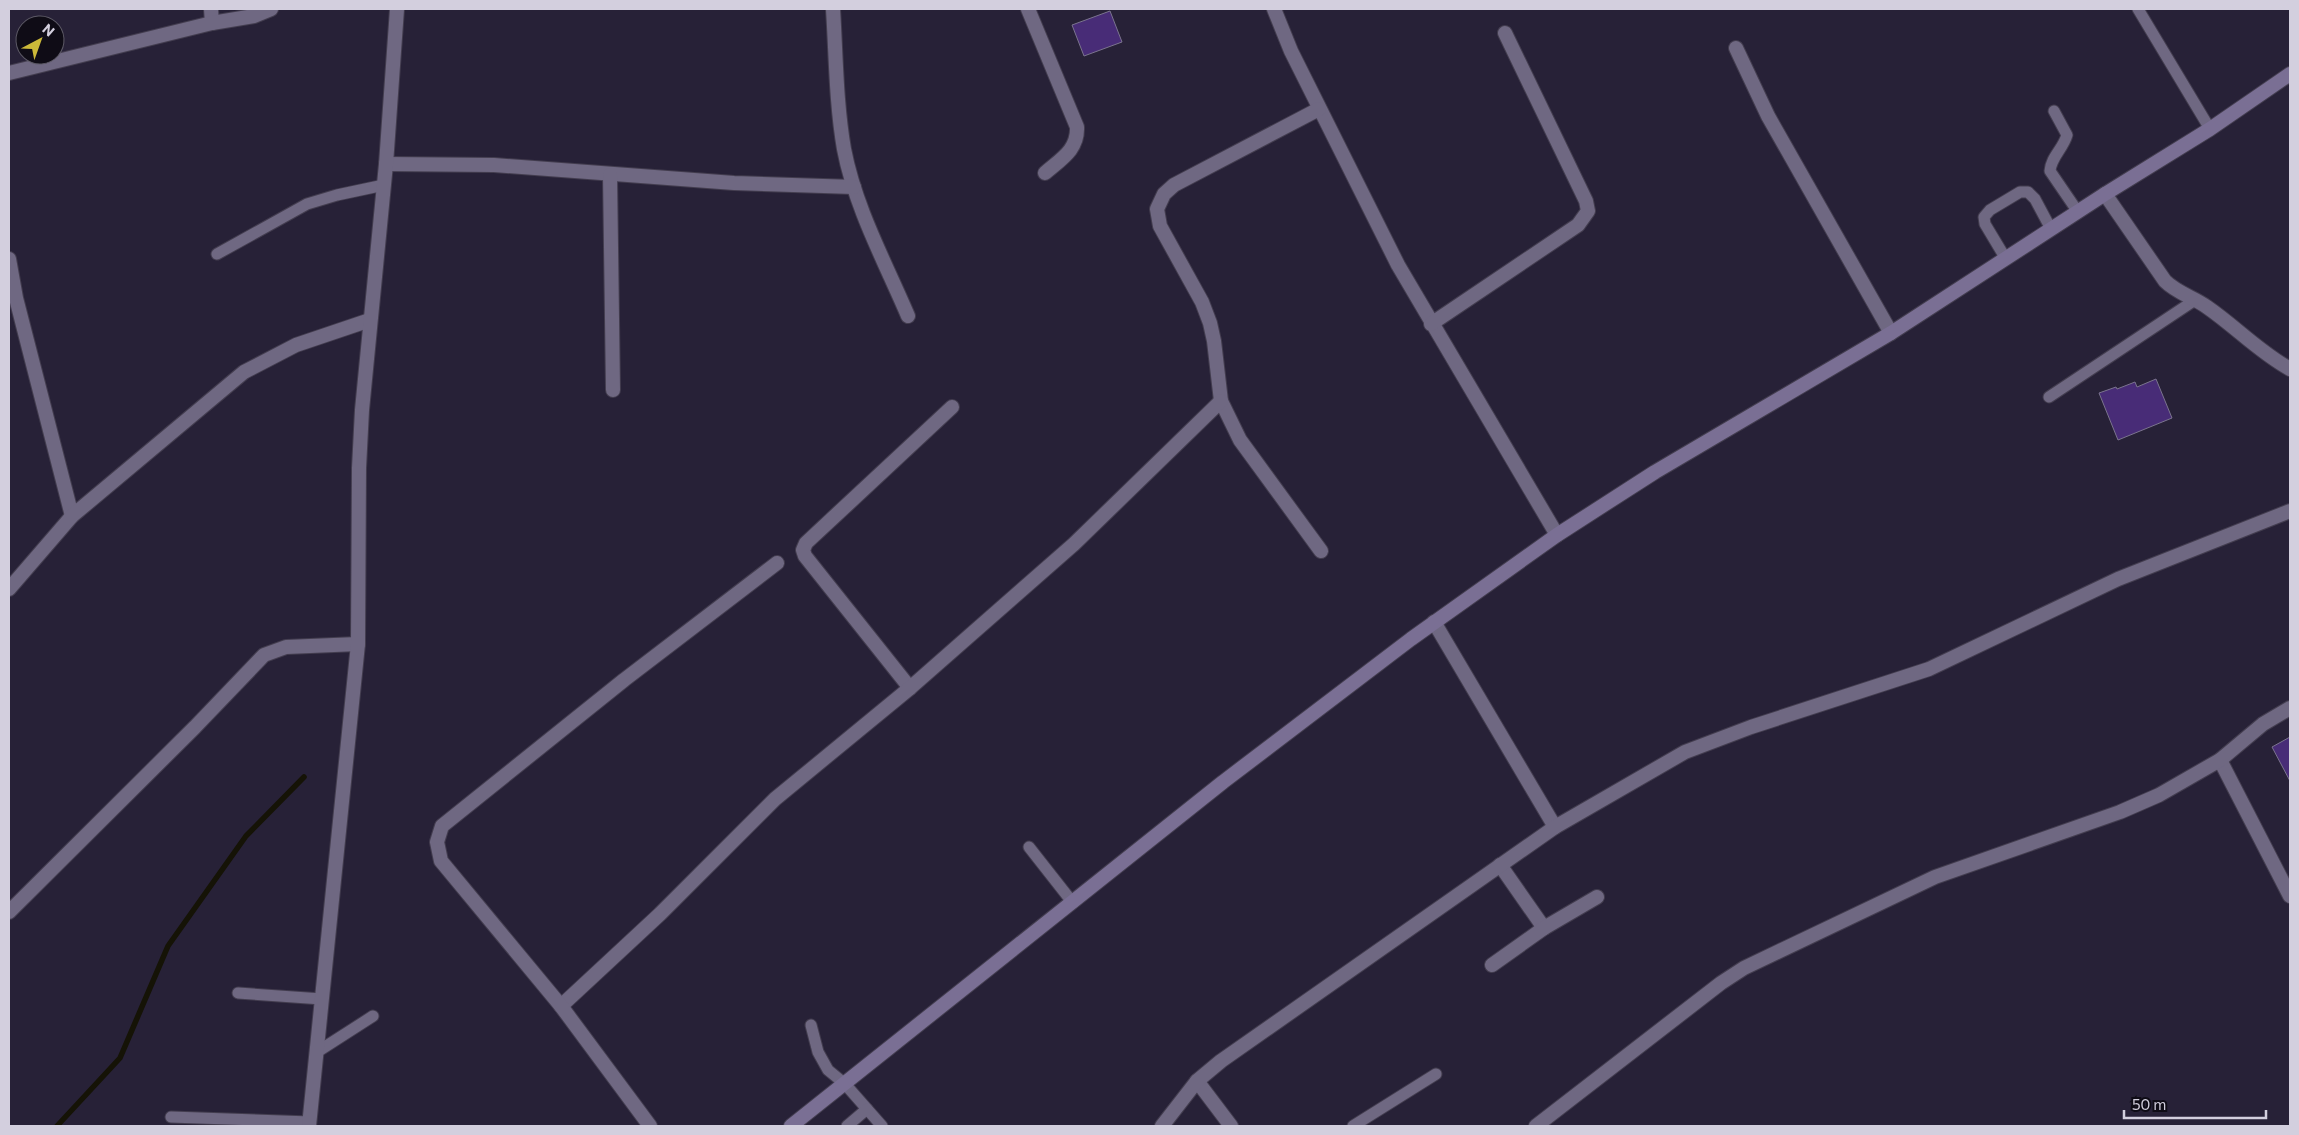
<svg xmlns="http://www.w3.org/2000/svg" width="2299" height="1135" font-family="Commissioner,sans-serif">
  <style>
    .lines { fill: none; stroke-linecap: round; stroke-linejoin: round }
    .stream { stroke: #151306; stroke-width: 5.5 }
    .building { fill: #482c77; stroke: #7b748e }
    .service-casing { stroke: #433d4f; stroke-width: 13 }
    .minor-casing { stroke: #433d4f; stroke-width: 16 }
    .tertiary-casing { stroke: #433d4f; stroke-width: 16 }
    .secondary-casing { stroke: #433d4f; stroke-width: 16 }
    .service { stroke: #6f6882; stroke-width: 11 }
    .minor { stroke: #6f6882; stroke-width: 14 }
    .tertiary { stroke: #6f6882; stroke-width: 14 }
    .secondary { stroke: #7a6f94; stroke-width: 14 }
  </style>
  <rect width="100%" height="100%" fill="#272137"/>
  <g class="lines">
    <polyline class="stream" points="57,1126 120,1058 168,946 246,836 304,777"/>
  </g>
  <g class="building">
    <polygon points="1110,11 1122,42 1084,56 1072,25"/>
    <polygon points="2156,379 2172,418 2118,440 2099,393 2116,387 2117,389 2135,382 2137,387"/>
    <polygon points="2290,737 2290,781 2272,747"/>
  </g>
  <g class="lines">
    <g class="service-casing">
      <g id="service">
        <polyline points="2138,9 2210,129"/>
        <path d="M 2054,111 L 2067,135 C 2063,149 2051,157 2050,171 L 2078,212"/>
        <polyline points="217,254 307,204 337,195 384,185"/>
        <polyline points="2006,259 1985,224 1984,217 1990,210 2020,192 2028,192 2035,199 2051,229"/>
        <polyline points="2049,397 2195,300"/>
        <polyline points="1029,847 1073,903"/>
        <polyline points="238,993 322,999"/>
        <polyline points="811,1025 818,1052 828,1070 845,1084 882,1126"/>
        <polyline points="317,1052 373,1016"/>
        <polyline points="171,1117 310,1122"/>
        <polyline points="847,1126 867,1109"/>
        <polyline points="1353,1126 1436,1074"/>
      </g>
    </g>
    <g class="minor-casing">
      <g id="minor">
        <polyline points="211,9 212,23"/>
        <path d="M 833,9 C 836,55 836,103 844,149 C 855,207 885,262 908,316"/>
        <path d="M 1028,9 L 1077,127 C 1078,150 1061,159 1045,173"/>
        <polyline points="1274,9 1291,51 1398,265 1557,535"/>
        <polyline points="1736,48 1768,116 1891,333"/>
        <polyline points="9,73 212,23 254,16 271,9"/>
        <polyline points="1319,109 1174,185 1164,194 1157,209 1160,226 1202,302 1210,323 1214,341 1221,401 1240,440 1321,551"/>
        <polyline points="386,164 494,165 734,183 854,187"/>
        <polyline points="610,175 613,390"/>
        <path d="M 2105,194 L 2165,281 C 2177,293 2193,297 2207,307 C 2236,327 2259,352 2290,369"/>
        <polyline points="9,259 16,298 72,516"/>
        <polyline points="1431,324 1578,225 1588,211 1586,201 1505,33"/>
        <polyline points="9,589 72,516 244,372 296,345 370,320"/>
        <polyline points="1434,622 1555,827"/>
        <polyline points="910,688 805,556 803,550 806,543 952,407"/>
        <polyline points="2220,760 2290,896"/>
        <polyline points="1500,865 1544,928"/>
        <polyline points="9,912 195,727 264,655 286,647 358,644"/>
        <polyline points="1492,965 1544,928 1597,897"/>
        <polyline points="561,1006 660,914 775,799 910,688 1074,544 1221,401"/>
        <polyline points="1197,1081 1231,1126"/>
        <polyline points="650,1126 561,1006 441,861 437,842 442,826 624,680 777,563"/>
        <polyline points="1162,1126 1197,1081 1221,1061 1555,827 1685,752 1751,727 1929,669 2118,579 2290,511"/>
        <polyline points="1536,1126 1721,983 1744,968 1935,877 2120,812 2159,795 2220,760 2263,724 2290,708"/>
      </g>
    </g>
    <g class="tertiary-casing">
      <polyline id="tertiary" points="309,1126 358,644 359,468 362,410 386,164 397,9"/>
    </g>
    <g class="secondary-casing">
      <polyline id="secondary" points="791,1126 1223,782 1411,639 1557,535 1655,472 1891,333 2105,194 2210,129 2290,74"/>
    </g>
    <use href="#service" class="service"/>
    <use href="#minor" class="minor"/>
    <use href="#tertiary" class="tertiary"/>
    <use href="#secondary" class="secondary"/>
  </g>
  <rect width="2299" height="1135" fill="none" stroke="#d3cfde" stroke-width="20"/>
  <g transform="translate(40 40) rotate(41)"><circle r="24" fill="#0f0c16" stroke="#5d5a66"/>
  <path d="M0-4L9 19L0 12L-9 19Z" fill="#ccb939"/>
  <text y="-8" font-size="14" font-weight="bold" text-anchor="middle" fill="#d3cfde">N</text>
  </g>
  <path d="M2124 1110v8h142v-8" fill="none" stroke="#d3cfde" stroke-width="2.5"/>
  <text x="2132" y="1110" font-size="15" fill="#d3cfde" stroke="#0f0c16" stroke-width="4" paint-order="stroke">50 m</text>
</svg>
